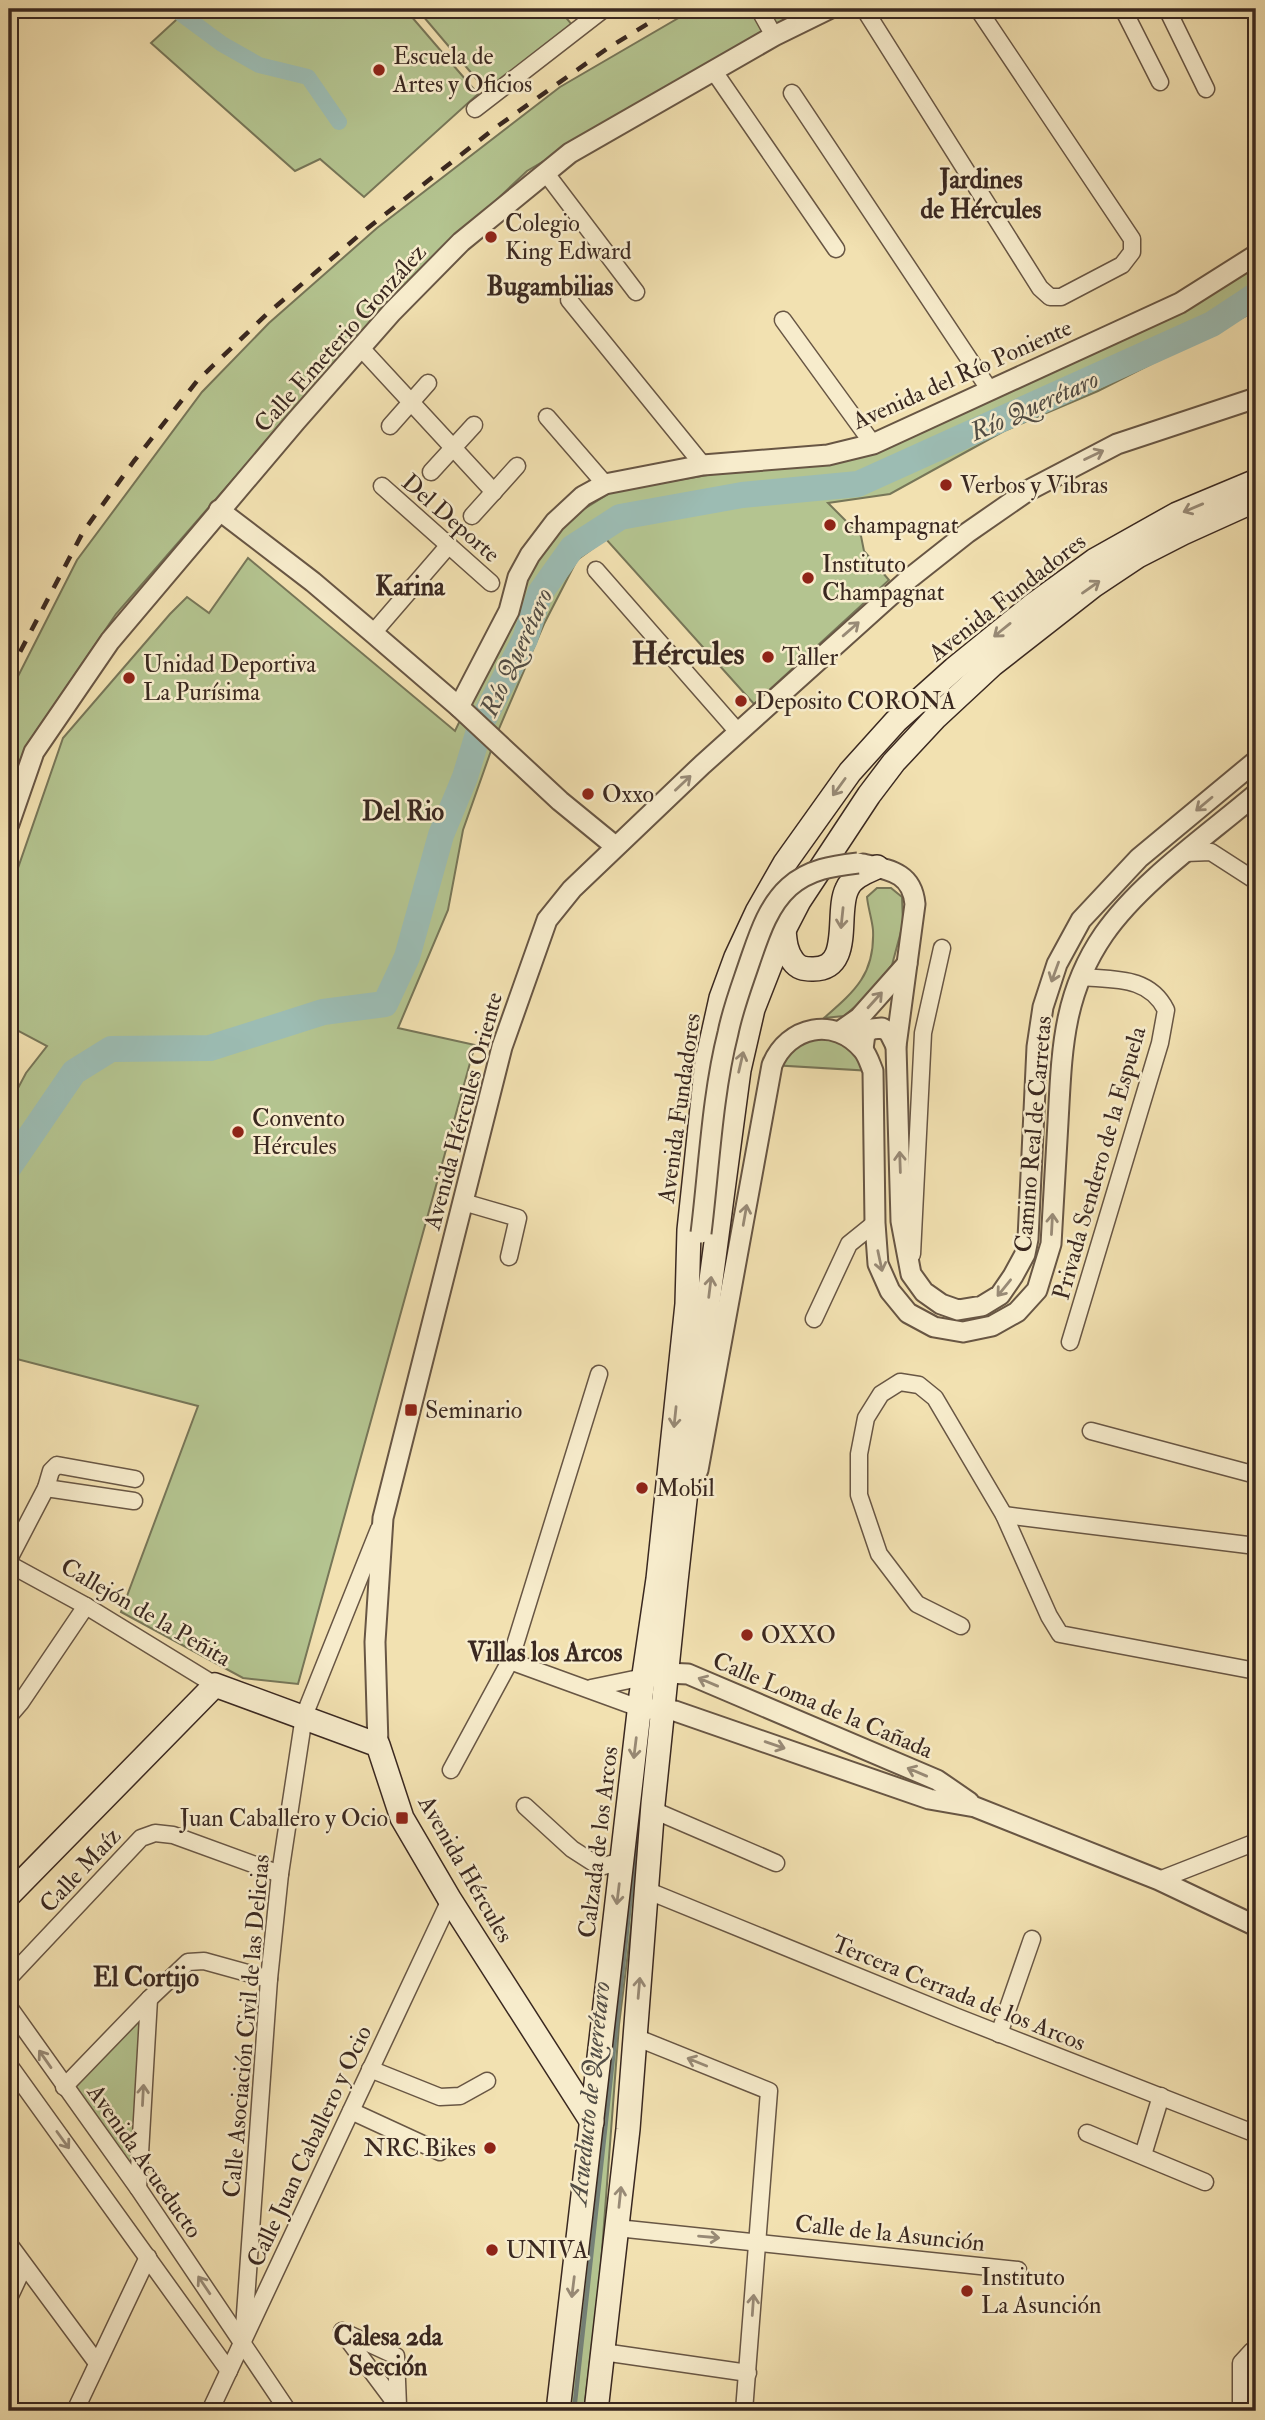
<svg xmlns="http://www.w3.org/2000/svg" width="1265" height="2420" font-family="'IM FELL Double Pica',serif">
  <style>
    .green { fill: #b4c490; stroke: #777658; stroke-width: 2 }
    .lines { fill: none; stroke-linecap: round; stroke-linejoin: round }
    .stream { stroke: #758178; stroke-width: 4.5 }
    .canal { stroke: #9cbcb3; stroke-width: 16 }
    .river { stroke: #9cbcb3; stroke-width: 26 }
    .minor-casing { stroke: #685644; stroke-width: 19 }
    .tertiary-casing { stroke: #685644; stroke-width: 23 }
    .secondary-casing { stroke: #3a2820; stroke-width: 26 }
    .minor { stroke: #f7eccc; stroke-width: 16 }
    .tertiary { stroke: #f7eccc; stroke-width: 19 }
    .secondary { stroke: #f7eccc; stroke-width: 23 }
    .rail { stroke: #3a2820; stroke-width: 4.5; stroke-dasharray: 12 12; stroke-linecap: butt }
    .tertiary-bridge-casing { stroke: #685644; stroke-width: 23; stroke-linecap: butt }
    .tertiary-bridge { stroke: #f7eccc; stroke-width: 19 }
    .oneway { stroke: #988a76 }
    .poi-dot { fill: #8f2418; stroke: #f7eccc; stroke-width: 2.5 }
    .labels { text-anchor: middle; stroke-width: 5; stroke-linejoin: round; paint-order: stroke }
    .poi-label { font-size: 24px; fill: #3a2820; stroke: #f7eccc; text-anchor: start }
    .street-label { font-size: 24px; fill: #3a2820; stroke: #f7eccc }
    .neighbourhood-label { font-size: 26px; font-weight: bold; fill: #3a2820; stroke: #f7eccc }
    .water-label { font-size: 26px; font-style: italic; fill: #524d45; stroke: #f7eccc }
    .district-label { font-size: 32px; font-weight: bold; fill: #3a2820; stroke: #f7eccc }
  </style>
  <rect width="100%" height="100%" fill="#f2e1b1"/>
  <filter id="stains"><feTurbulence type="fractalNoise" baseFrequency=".00286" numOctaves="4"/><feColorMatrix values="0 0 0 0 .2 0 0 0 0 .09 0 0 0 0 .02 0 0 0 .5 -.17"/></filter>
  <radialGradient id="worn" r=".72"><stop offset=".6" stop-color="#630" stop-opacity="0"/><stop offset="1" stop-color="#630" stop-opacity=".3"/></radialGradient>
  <g class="green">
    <polygon points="188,9 405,9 478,94 364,197 320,159 295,171 151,43"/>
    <polygon points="417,9 559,9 573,26 490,95"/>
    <polygon points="694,9 802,9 527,171 382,308 116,614 27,745 9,785 9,694 77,560 202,392 269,323 377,228 560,87"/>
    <polygon points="1256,265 1256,311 1098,391 1004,431 890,494 828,503 861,536 864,551 889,580 754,704 606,539 577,560 544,624 498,731 463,830 448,910 398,1028 475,1045 298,1684 243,1678 121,1612 198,1406 9,1357 9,1105 26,1073 47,1046 9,1026 9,894 63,738 170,614 187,597 209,613 248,558 455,731 534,566 563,522 613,491 743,469 834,462"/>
    <path d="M 877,888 L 891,888 L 902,897 L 903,924 L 892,965 L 863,1000 L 844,1016 L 824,1018 C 855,991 875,974 873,930 C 872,919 868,908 867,897 Z"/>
    <polygon points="839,1032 873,1071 772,1065 789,1041"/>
    <polygon points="656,1727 619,2025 600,2277 584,2411 558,2411 641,1731"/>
    <polygon points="149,1999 138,2188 64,2087"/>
  </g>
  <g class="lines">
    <polyline class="stream" points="574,2411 639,1821"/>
    <polyline class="canal" points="176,10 222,44 259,65 308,77 339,122"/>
    <polyline class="river" points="9,1167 74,1072 111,1049 210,1048 323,1012 385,1004 407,957 441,835 465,777 481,724 525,639 540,593 572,548 620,517 742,495 858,484 1212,324 1256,295"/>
    <g class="minor-casing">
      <g id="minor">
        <polyline points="759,9 774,36"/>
        <polyline points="1123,9 1160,82"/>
        <polyline points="1167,9 1206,89"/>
        <polyline points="868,15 1040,288 1050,297 1061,297 1122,265 1132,252 1132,239 978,9"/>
        <polyline points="713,70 836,249"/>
        <polyline points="792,93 989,389"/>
        <polyline points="475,109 604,9"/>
        <polyline points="545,172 636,292"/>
        <polyline points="569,300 703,465"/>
        <polyline points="783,320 873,444"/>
        <polyline points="361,348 494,492"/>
        <polyline points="547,417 605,484"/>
        <polyline points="390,426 428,383"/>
        <polyline points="431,472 474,425"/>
        <polyline points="382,486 491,583"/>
        <polyline points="472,516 517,466"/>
        <polyline points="596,570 738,732"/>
        <polyline points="373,633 449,545"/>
        <polyline points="1185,853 1211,852 1256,881"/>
        <polyline points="463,1202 518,1218 509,1257"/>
        <polyline points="912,1254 923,1033 942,948"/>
        <polyline points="814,1319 849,1244 875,1223"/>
        <path d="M 1070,1342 L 1160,1043 L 1166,1010 C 1149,976 1114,980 1081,977"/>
        <polyline points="1091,1431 1256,1475"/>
        <polyline points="46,1488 134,1501"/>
        <polyline points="1004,1515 1256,1546"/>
        <polyline points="9,1559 46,1488 51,1471 57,1465 135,1479"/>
        <polyline points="9,1564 86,1606 215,1685"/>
        <polyline points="961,1626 917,1604 879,1554 859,1495 859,1454 866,1418 881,1394 900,1382 919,1385 935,1398 1004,1515 1049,1616 1060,1634 1256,1671"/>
        <polyline points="510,1661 639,1708"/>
        <polyline points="591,1688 644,1677"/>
        <polyline points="9,1716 21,1702 86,1606"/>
        <polyline points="451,1770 510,1661 599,1374"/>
        <polyline points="525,1806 572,1849 600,1867 622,1861"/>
        <polyline points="653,1810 776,1863"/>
        <polyline points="1159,1880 1256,1842"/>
        <polyline points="646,1890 957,2017 1256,2134"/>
        <polyline points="9,1978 141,1838 155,1833 173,1835 280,1874"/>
        <polyline points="9,2007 138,2188 288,2411"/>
        <polyline points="999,2034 1032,1939"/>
        <polyline points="635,2037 769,2091 744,2411"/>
        <polyline points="9,2065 229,2371"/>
        <polyline points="370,2069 440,2097 460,2096 487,2081"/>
        <polyline points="64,2087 149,1999 188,1962 204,1961 269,1979"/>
        <polyline points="351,2111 440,2152"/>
        <polyline points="1087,2133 1205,2182"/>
        <polyline points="1143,2155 1161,2096"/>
        <polyline points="138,2188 149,1999"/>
        <polyline points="617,2228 1018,2270"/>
        <polyline points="9,2244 97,2363"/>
        <polyline points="9,2298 24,2266"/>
        <polyline points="342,2331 396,2356 398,2406"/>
        <polyline points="343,2333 399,2408"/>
        <polyline points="243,2342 269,1979 280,1874 304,1716 379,1529"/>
        <polyline points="603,2352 748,2373"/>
        <polyline points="75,2411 148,2257"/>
        <polyline points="210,2411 450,1900"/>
        <polyline points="1241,2411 1241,2363 1252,2351 1256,2350"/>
      </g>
    </g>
    <g class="tertiary-casing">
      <g id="tertiary">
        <polyline points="219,510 313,582 373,633 459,707 560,801 615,846"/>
        <polyline points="459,707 509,611 518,577 530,555 555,522 583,496 605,484 703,465 828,455 873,444 1180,303 1256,255"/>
        <polyline points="9,824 34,752 110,641 296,421 392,312 461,242 570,153 774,36 829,9"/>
        <path d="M 863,864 C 889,870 912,872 915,904 L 896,1046 L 901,1221 L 911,1274 L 924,1292 L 941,1304 L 958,1310 L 982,1306 L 1000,1295 L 1013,1276 L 1025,1254 L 1028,1239 L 1037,1047 L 1043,1007 L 1057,964 L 1081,920 L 1139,858 L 1256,761"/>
        <polyline points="839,1032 859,1018 907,964"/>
        <polyline points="863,1049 865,1034 872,1029 882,1028 889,1032 896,1046"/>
        <path d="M 698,1470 L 772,1065 C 788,1026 835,1016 863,1050 C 868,1056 870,1064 873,1071 L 875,1223 L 878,1264 L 890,1291 L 908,1313 L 934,1327 L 963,1332 L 992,1326 L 1017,1312 L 1037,1290 L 1051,1244 C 1053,1203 1056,1163 1058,1122 C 1062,1052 1062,995 1104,934 C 1140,882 1208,835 1256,794"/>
        <polyline points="653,1675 666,1673 688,1674 937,1780 969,1802"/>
        <polyline points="650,1709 675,1711 929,1799 975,1807 1159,1880 1256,1926"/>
        <polyline points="378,1745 375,1642 383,1518 502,1047 547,920 572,889 702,765 910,578 967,533 1029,490 1117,444 1256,398"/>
      </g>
    </g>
    <g class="secondary-casing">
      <g id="secondary">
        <path d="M 784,930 C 785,942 786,952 793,961 C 798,968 804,969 812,969 C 854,970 835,913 847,889 C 852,877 866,872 877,867"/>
        <polyline points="9,1895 215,1685 378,1745 402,1818 450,1900 592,2122"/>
        <polyline points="558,2411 641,1695 658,1579 687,1304 689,1230 707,1061 721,998 736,957 757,912 785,863 850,772 896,721 954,669 1033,605 1095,560 1177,514 1256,481"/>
        <polyline points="596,2411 628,2129 653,1804 676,1581 701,1355 739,1070 753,1009 784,930 799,901 869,795 894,762 936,717 992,665 1093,586 1138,556 1183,533 1256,500"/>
      </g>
    </g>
    <use href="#minor" class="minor"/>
    <use href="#tertiary" class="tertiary"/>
    <use href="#secondary" class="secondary"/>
    <polyline class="rail" points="9,673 83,532 134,461 197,381 268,313 364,231 495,128 608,48 672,9"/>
    <g class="tertiary-bridge-casing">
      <path id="tertiary-bridge" d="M 701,1233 C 709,1169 712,1096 728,1033 C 733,1008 742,985 750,961 C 759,935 768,906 789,887 C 809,869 833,866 858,863"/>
    </g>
    <use href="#tertiary-bridge" class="tertiary-bridge"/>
  </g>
  <defs><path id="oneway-shaft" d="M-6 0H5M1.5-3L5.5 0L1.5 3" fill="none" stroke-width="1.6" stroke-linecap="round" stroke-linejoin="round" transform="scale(1.75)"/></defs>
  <g class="oneway">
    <use href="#oneway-shaft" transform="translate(1094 455) rotate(-26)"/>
    <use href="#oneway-shaft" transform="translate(1193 508) rotate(157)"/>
    <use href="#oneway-shaft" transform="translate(1091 587) rotate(-35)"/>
    <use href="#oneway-shaft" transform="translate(851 629) rotate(-41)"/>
    <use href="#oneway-shaft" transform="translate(1002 630) rotate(141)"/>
    <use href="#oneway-shaft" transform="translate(683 783) rotate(-43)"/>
    <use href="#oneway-shaft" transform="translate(839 787) rotate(126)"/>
    <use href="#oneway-shaft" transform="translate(1204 804) rotate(140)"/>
    <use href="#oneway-shaft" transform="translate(842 918) rotate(96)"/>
    <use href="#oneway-shaft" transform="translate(1055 972) rotate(110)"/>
    <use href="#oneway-shaft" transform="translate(875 1000) rotate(-48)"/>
    <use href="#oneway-shaft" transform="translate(741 1062) rotate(-77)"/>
    <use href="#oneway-shaft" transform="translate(900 1162) rotate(-92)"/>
    <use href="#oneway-shaft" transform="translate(745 1215) rotate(-80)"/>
    <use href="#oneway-shaft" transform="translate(1052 1224) rotate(-87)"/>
    <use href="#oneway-shaft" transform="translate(880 1261) rotate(78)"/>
    <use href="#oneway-shaft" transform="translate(710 1287) rotate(-83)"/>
    <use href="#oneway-shaft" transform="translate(1004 1288) rotate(129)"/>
    <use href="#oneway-shaft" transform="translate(675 1417) rotate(96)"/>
    <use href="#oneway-shaft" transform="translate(708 1682) rotate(-157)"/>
    <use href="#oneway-shaft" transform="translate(775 1745) rotate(19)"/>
    <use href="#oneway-shaft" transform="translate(635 1748) rotate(97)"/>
    <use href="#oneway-shaft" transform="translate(917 1772) rotate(-157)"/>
    <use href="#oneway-shaft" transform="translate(618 1894) rotate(97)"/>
    <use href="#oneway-shaft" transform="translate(639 1988) rotate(-85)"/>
    <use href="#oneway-shaft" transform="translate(45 2059) rotate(-125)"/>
    <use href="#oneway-shaft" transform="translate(697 2062) rotate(-158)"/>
    <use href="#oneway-shaft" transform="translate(143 2095) rotate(-87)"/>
    <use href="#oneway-shaft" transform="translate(63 2140) rotate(54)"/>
    <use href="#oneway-shaft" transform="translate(620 2197) rotate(-84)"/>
    <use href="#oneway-shaft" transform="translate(709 2237) rotate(5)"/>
    <use href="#oneway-shaft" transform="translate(204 2285) rotate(-124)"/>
    <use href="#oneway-shaft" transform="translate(573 2287) rotate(97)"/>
    <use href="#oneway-shaft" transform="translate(753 2305) rotate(-86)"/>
  </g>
  <g class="poi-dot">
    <circle cx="379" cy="70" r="7"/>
    <circle cx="491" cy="237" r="7"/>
    <circle cx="946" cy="485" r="7"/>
    <circle cx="830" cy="525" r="7"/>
    <circle cx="808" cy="578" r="7"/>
    <circle cx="768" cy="657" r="7"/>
    <circle cx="129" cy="678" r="7"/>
    <circle cx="741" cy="701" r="7"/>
    <circle cx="588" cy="794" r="7"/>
    <circle cx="238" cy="1132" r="7"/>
    <rect x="404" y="1403" width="14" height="14" rx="3.5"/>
    <circle cx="642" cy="1488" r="7"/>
    <circle cx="747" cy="1635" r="7"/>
    <rect x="395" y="1811" width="14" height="14" rx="3.5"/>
    <circle cx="490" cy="2148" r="7"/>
    <circle cx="492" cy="2250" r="7"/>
    <circle cx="967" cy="2291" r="7"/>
  </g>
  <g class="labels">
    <g class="poi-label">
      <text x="393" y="64">Escuela de<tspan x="393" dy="28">Artes y Oficios</tspan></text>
      <text x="505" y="231">Colegio<tspan x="505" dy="28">King Edward</tspan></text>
      <text x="960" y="493">Verbos y Vibras</text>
      <text x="844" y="533">champagnat</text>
      <text x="822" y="572">Instituto<tspan x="822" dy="28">Champagnat</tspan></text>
      <text x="782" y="665">Taller</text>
      <text x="143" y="672">Unidad Deportiva<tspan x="143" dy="28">La Purísima</tspan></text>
      <text x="755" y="709">Deposito CORONA</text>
      <text x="602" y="802">Oxxo</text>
      <text x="252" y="1126">Convento<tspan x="252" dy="28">Hércules</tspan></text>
      <text x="425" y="1418">Seminario</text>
      <text x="656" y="1496">Mobil</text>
      <text x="761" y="1643">OXXO</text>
      <text x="388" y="1826" text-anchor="end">Juan Caballero y Ocio</text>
      <text x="476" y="2156" text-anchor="end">NRC Bikes</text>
      <text x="506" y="2258">UNIVA</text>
      <text x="981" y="2285">Instituto<tspan x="981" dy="28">La Asunción</tspan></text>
    </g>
    <g class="street-label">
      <text transform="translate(340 338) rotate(-48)" y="8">Calle Emeterio González</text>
      <text transform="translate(962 374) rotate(-24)" y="8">Avenida del Río Poniente</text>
      <text transform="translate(451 518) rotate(41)" y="8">Del Deporte</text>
      <text transform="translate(1007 597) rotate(-38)" y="8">Avenida Fundadores</text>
      <text transform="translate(679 1108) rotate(-82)" y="8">Avenida Fundadores</text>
      <text transform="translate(463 1111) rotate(-75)" y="8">Avenida Hércules Oriente</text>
      <text transform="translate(1033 1134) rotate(-85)" y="8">Camino Real de Carretas</text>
      <text transform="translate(1099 1163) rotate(-74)" y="8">Privada Sendero de la Espuela</text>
      <text transform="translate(146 1612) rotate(30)" y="8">Callejón de la Peñita</text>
      <text transform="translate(823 1705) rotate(23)" y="8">Calle Loma de la Cañada</text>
      <text transform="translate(598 1842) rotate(-83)" y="8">Calzada de los Arcos</text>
      <text transform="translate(466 1869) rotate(60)" y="8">Avenida Hércules</text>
      <text transform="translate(80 1870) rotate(-47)" y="8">Calle Maíz</text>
      <text transform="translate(959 1993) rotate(22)" y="8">Tercera Cerrada de los Arcos</text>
      <text transform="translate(246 2026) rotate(-85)" y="8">Calle Asociación Civil de las Delicias</text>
      <text transform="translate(309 2146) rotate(-65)" y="8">Calle Juan Caballero y Ocio</text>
      <text transform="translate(145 2161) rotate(55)" y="8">Avenida Acueducto</text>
      <text transform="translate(890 2233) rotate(6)" y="8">Calle de la Asunción</text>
    </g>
    <g class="neighbourhood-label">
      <text x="981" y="188">Jardines<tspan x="981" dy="30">de Hércules</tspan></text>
      <text x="550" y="295">Bugambilias</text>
      <text x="410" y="595">Karina</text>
      <text x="403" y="820">Del Rio</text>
      <text x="545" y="1661">Villas los Arcos</text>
      <text x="146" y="1986">El Cortijo</text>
      <text x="388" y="2345">Calesa 2da<tspan x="388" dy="30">Sección</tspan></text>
    </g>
    <g class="water-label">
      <text transform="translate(1034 405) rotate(-24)" y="9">Río Querétaro</text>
      <text transform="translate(516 652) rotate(-65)" y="9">Río Querétaro</text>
      <text transform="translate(589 2093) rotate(-84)" y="9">Acueducto de Querétaro</text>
    </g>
    <g class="district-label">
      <text x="688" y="664">Hércules</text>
    </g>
  </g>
  <rect width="1265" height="2420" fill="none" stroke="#f2e1b1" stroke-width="35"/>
  <rect x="10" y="10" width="1244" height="2399" fill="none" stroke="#3a2820" stroke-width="3.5"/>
  <rect x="18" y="18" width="1230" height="2385" fill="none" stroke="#3a2820" stroke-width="2"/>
  <rect width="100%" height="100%" filter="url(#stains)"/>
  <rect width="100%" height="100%" fill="url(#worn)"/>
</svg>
